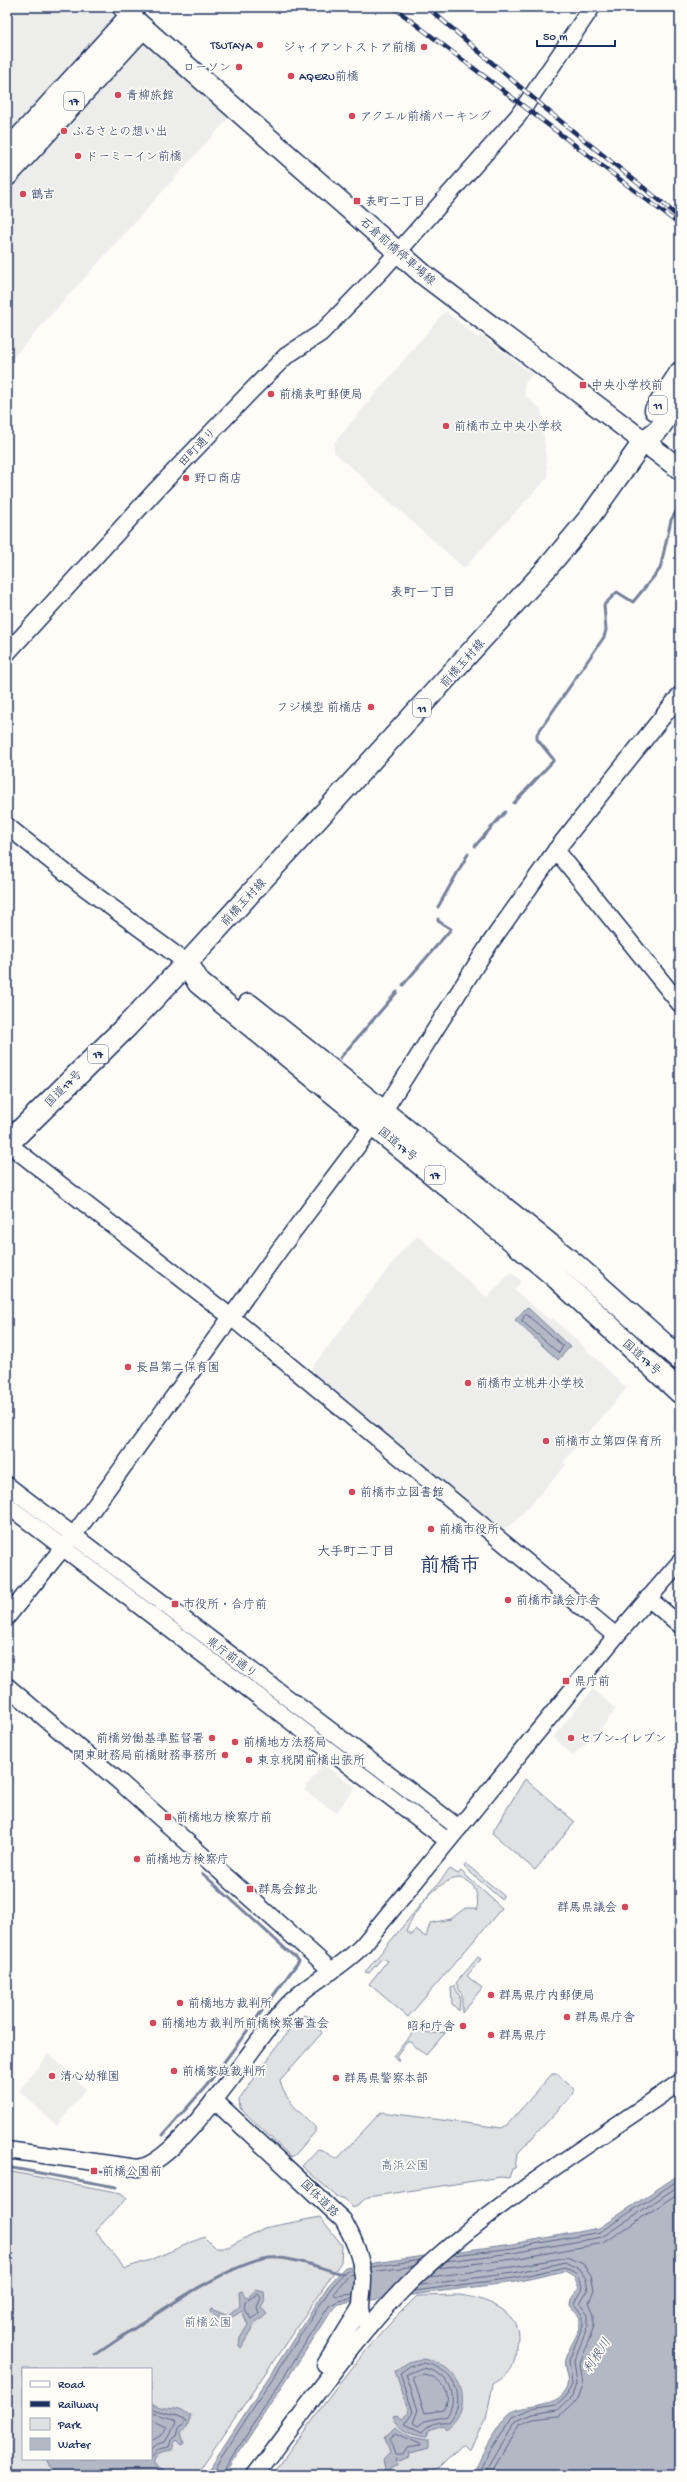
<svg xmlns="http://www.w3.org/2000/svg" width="687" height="2482" font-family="'Gochi Hand','Klee One',sans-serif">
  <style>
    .built { fill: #edeeec }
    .green { fill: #e0e1e3; stroke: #7e88a0; fill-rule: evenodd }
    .water { fill: #b3b8c5; stroke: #76819c }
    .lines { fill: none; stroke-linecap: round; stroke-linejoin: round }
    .shore { stroke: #586687; stroke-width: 1 }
    .stream { stroke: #76819c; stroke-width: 3 }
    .minor-casing { stroke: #1b2f5e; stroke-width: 19 }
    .major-casing { stroke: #1b2f5e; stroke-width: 23 }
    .highway-casing { stroke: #1b2f5e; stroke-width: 25 }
    .minor { stroke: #fdfcf7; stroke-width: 16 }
    .major { stroke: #fdfcf7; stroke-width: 20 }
    .highway { stroke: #fdfcf7; stroke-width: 22 }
    .rail-casing { stroke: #1b2f5e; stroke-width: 4.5 }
    .rail { stroke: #fdfcf7; stroke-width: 3; stroke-dasharray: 9; stroke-linecap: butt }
    .poi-dot { fill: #d1495b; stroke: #fdfcf7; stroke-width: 1.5 }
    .labels { text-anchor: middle; stroke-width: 3.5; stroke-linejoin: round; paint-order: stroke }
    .shield { fill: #fdfcf7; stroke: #5f6c8c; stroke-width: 1 }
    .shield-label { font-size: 11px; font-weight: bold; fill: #1b2f5e }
    .poi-label { font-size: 12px; fill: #1b2f5e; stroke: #fdfcf7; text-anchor: start }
    .street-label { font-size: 12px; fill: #1b2f5e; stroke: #fdfcf7 }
    .park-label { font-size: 12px; fill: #4c5c7f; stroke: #fdfcf7 }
    .neighbourhood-label { font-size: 13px; fill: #1b2f5e; stroke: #fdfcf7 }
    .water-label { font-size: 13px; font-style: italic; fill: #49587d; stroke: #fdfcf7 }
    .town-label { font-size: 20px; font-weight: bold; fill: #1b2f5e; stroke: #fdfcf7 }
  </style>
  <rect width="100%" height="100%" fill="#fdfcf7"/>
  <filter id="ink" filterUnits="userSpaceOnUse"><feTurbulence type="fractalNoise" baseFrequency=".025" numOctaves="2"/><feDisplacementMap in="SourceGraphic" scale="8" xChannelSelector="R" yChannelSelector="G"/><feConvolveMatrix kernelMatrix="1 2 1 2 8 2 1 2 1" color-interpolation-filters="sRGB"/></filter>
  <g filter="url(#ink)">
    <g class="built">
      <polygon points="7,7 133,7 236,110 7,364"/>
      <polygon points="445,311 478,338 481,335 532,374 524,385 525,395 541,410 548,477 464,568 334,452 334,443"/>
      <polygon points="418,1236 487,1298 511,1272 522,1281 514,1290 550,1320 553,1318 627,1388 563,1462 566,1465 514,1523 500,1531 309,1377 309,1371 401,1252"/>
      <polygon points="593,1689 616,1709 604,1725 573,1756 553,1737"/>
      <polygon points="323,1764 355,1787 336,1813 304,1790"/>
      <polygon points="49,2053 86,2089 57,2126 19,2091"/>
    </g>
    <g class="green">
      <polygon points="525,1779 575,1822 535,1870 492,1833"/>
      <polygon points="466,1864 503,1895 503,1897 501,1899 464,1867"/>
      <path d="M 450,1869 L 458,1874 L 461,1871 L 502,1908 L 408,2017 L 369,1984 L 387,1961 L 382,1958 L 369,1973 L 365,1972 ZM 460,1878 C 476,1881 479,1897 477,1910 L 476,1908 L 465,1908 L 451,1919 L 430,1923 L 426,1937 L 415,1930 L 412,1935 L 406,1932 C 414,1912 436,1879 460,1878 Z"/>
      <polygon points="478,1957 481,1959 467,1976 482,1988 462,2013 462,1995 456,1983"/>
      <polygon points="454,1985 460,1997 459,2011 452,2004 451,1988"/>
      <path d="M 304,2015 L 314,2019 L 322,2033 L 280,2080 C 283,2099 302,2114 315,2127 L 315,2132 L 295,2155 L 291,2157 L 240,2108 L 239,2100 L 293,2024 Z"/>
      <polygon points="416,2029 429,2034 446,2032 426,2055 410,2042 407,2042 396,2056 399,2061 397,2061 393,2056"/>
      <path d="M 552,2074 L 557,2074 L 574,2089 L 574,2093 L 517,2154 L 515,2168 L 512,2169 L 509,2178 L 501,2177 L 368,2197 L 353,2208 L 345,2199 L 336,2196 L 302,2166 L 318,2149 C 326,2150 330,2158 338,2158 L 381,2112 L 502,2128 L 507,2125 Z"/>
      <path d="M 7,2171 L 121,2193 L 127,2198 L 95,2231 L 125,2268 L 150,2260 L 204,2237 L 214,2247 L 228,2247 L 264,2228 L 320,2217 L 342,2245 L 341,2262 L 196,2475 L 7,2475 ZM 23,2369 L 151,2369 L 151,2459 L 23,2459 Z"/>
      <path d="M 460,2295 C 482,2298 519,2309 518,2338 C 517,2341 516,2344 516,2347 C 515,2367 511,2374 493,2384 L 486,2419 L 469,2450 L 463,2444 L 439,2468 L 422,2475 L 414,2469 L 406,2475 L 272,2475 C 318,2413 361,2349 417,2296 Z"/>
    </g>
    <g class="water">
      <polygon points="527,1307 570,1347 558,1360 515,1320"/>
      <path d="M 680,2174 L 680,2475 L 474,2475 C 477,2462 501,2417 513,2411 C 529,2404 556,2407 565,2391 C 572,2380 562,2370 565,2359 C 569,2346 584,2329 579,2316 C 577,2311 572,2310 570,2305 L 571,2299 L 579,2288 L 574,2276 L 565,2271 L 515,2282 L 339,2304 L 333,2309 L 224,2475 L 205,2475 L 328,2286 L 345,2267 L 512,2244 L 599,2228 Z"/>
      <path d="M 256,2290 L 264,2292 L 265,2300 L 261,2307 L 267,2314 L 255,2324 L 241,2348 L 239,2346 L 240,2338 L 248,2325 L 242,2311 C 229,2320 223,2321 210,2312 L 211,2309 L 228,2316 L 240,2306 L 239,2292 L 242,2291 L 245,2296 L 248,2297 Z"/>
      <path d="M 421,2359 C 458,2361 479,2405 446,2429 L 443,2425 L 428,2430 L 427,2437 C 414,2436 398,2430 393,2416 L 397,2415 L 402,2419 L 409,2412 L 395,2371 L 409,2362 Z"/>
      <path d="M 151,2402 C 159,2410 171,2407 179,2410 C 184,2412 185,2415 191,2415 L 187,2427 L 181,2432 L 184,2443 L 182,2445 L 177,2440 L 174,2443 L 172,2450 L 161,2452 L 154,2460 L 154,2465 L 168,2475 L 52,2475 L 53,2471 L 47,2459 L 151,2459 Z"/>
      <polygon points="396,2427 411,2437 428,2440 428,2449 411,2454 408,2452 409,2457 398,2461 395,2459 396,2464 389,2468 386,2475 381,2475 385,2469 383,2460 390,2453 385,2438"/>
    </g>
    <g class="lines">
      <g class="shore">
        <polygon points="526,1314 563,1346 559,1353 522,1321"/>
        <polyline points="454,2255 513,2248 600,2232 680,2179"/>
        <polyline points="446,2261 513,2253 602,2237 680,2185"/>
        <polyline points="371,2267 421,2260"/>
        <polyline points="438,2268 514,2259 604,2243 680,2192"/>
        <polyline points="372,2272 414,2266"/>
        <polyline points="428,2277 512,2267 568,2257 583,2264 591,2275 594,2289 589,2303 594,2315 594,2326 580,2363 583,2385 578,2399 560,2416 533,2419 519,2425 490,2475"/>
        <polyline points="421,2285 513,2273 566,2262 579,2269 586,2279 588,2290 580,2304 588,2315 588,2326 574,2361 577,2384 573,2396 558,2410 532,2414 515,2421 483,2475"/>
        <polyline points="414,2291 514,2278 565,2267 577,2274 583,2289 574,2304 583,2316 583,2326 569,2360 572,2384 568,2394 556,2405 530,2409 512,2417 489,2452 478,2475"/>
        <polygon points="258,2294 261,2298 257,2307 259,2314 252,2319 244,2308 245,2302"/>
        <polyline points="353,2294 336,2296 334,2294 349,2275 354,2274"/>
        <path d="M 422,2363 C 451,2365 470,2398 449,2422 C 438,2421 428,2424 422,2432 L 405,2424 L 413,2412 L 400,2373 L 410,2366 Z"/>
        <path d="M 422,2368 C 446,2370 461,2394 447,2416 L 425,2421 L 418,2426 L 413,2423 L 418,2410 L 406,2375 Z"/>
        <path d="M 422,2374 C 440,2375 454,2393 444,2410 L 425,2413 L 413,2378 Z"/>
        <path d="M 151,2408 C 162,2414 177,2412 186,2421 L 179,2428 L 177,2436 L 171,2440 L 169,2447 L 159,2449 L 151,2458"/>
        <polyline points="151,2413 175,2419 177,2422 165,2442 157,2444 151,2450"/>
        <polyline points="151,2420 167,2427 160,2436 151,2441"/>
        <polygon points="396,2433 420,2444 421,2446 407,2448 403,2455 395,2455 390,2440"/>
        <polyline points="210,2475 331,2288 347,2271 353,2269"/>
        <polyline points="221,2475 329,2306 338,2301 352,2299"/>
      </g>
      <g class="stream">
        <polyline points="514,803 554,760 537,739 537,734 604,637 606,630 604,605 617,592 633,602 660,569 671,520 680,505"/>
        <polyline points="475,846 505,812"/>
        <polyline points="438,907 468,854"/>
        <polyline points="403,985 451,929 438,921 438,919"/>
        <polyline points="340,1058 397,992"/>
        <polyline points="163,2135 207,2085 299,1961 203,1874"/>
        <polyline points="7,2167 116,2187"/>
        <path d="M 95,2355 C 133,2330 236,2254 278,2258 C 300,2259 322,2269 343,2274"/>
      </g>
      <g class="minor-casing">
        <g id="minor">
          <polyline points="120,7 130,16 137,7"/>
          <polyline points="7,653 157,489 251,391 286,356 321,333 382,270 518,116 592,7"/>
          <polyline points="7,826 80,884 187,963"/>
          <polyline points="556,850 680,1004"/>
          <polyline points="7,1143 231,1317 616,1636"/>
          <polyline points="7,1485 459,1828"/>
          <polyline points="7,1505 448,1841"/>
          <polyline points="648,1598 680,1625"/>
          <polyline points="7,1617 79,1528 280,1249 383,1112 488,946 556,850 680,695"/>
          <polyline points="7,1686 121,1783 332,1971"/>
          <path d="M 214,2100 L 343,2220 C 353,2237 361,2257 363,2276 C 364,2294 355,2312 369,2327"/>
          <path d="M 7,2150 L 138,2168 C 179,2163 253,2044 283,2010 C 306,1983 339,1971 363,1945 L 616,1636 L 680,1562"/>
          <polyline points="325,2365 360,2308"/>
          <path d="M 255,2475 C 306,2411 350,2342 408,2284 C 489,2205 588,2146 680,2082"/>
        </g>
      </g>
      <g class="major-casing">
        <g id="major">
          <polyline points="7,151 130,16 424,275 680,469"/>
          <polyline points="7,176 143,28"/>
          <polyline points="655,410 680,372"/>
          <polyline points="187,963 548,567 589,518 643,442 659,429 680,397"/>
        </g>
      </g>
      <g class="highway-casing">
        <g id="highway">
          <polyline points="187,963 199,983 449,1187 556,1277 680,1392"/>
          <polyline points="249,1005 575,1265 680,1359"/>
          <polyline points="7,1144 127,1026 187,963"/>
        </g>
      </g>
      <use href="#minor" class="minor"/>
      <use href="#major" class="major"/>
      <use href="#highway" class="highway"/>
      <g class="rail-casing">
        <g id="rail">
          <polyline points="393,7 680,225"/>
          <polyline points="427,7 553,115 664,204 680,219"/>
        </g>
      </g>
      <use href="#rail" class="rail"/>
    </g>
  </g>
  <g class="poi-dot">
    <circle cx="260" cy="45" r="4"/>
    <circle cx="424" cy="47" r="4"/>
    <circle cx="239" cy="67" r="4"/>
    <circle cx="291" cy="76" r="4"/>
    <circle cx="118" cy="95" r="4"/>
    <circle cx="352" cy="116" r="4"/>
    <circle cx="64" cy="131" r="4"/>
    <circle cx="78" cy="156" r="4"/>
    <circle cx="23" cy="194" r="4"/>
    <rect x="353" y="197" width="8" height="8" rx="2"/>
    <rect x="579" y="381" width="8" height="8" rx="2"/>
    <circle cx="271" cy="394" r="4"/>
    <circle cx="446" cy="426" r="4"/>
    <circle cx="186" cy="478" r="4"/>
    <circle cx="371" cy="707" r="4"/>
    <circle cx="128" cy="1367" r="4"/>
    <circle cx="468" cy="1383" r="4"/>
    <circle cx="546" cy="1441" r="4"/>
    <circle cx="352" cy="1492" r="4"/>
    <circle cx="431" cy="1529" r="4"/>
    <circle cx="508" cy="1600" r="4"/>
    <rect x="171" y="1600" width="8" height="8" rx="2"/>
    <rect x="562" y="1677" width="8" height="8" rx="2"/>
    <circle cx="212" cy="1738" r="4"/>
    <circle cx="571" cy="1738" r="4"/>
    <circle cx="235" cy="1742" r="4"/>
    <circle cx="225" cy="1755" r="4"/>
    <circle cx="249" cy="1760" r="4"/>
    <rect x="164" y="1813" width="8" height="8" rx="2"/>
    <circle cx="137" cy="1859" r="4"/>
    <rect x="246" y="1885" width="8" height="8" rx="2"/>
    <circle cx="625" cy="1907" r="4"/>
    <circle cx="491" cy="1995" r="4"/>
    <circle cx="180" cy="2003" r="4"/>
    <circle cx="567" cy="2017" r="4"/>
    <circle cx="153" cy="2023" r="4"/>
    <circle cx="463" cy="2026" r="4"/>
    <circle cx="491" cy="2035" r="4"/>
    <circle cx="174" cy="2071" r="4"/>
    <circle cx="52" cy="2076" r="4"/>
    <circle cx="336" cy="2078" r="4"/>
    <rect x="90" y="2167" width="8" height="8" rx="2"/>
  </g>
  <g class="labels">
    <g class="shield">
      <rect x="64" y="92" width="20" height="18" rx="3"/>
      <rect x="649" y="396" width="18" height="18" rx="3"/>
      <rect x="413" y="699" width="18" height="18" rx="3"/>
      <rect x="88" y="1045" width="20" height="18" rx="3"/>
      <rect x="425" y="1166" width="20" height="18" rx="3"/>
    </g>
    <g class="shield-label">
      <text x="74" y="105">17</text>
      <text x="658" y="409">11</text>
      <text x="422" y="712">11</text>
      <text x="98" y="1058">17</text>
      <text x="435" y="1179">17</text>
    </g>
    <g class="poi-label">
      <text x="252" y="49" text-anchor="end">TSUTAYA</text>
      <text x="416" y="51" text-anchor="end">ジャイアントストア前橋</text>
      <text x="231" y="71" text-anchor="end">ローソン</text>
      <text x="299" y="80">AQERU前橋</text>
      <text x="126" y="99">青柳旅館</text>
      <text x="360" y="120">アクエル前橋パーキング</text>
      <text x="72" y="135">ふるさとの想い出</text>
      <text x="86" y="160">ドーミーイン前橋</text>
      <text x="31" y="198">鶴吉</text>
      <text x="365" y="205">表町二丁目</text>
      <text x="591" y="389">中央小学校前</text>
      <text x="279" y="398">前橋表町郵便局</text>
      <text x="454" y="430">前橋市立中央小学校</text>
      <text x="194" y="482">野口商店</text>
      <text x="363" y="711" text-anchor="end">フジ模型 前橋店</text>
      <text x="136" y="1371">長昌第二保育園</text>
      <text x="476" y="1387">前橋市立桃井小学校</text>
      <text x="554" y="1445">前橋市立第四保育所</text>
      <text x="360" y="1496">前橋市立図書館</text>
      <text x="439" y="1533">前橋市役所</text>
      <text x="516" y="1604">前橋市議会庁舎</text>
      <text x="183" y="1608">市役所・合庁前</text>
      <text x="574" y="1685">県庁前</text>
      <text x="204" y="1742" text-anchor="end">前橋労働基準監督署</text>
      <text x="579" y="1742">セブン-イレブン</text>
      <text x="243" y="1746">前橋地方法務局</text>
      <text x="217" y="1759" text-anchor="end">関東財務局前橋財務事務所</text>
      <text x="257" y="1764">東京税関前橋出張所</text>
      <text x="176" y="1821">前橋地方検察庁前</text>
      <text x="145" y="1863">前橋地方検察庁</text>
      <text x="258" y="1893">群馬会館北</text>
      <text x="617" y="1911" text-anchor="end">群馬県議会</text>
      <text x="499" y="1999">群馬県庁内郵便局</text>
      <text x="188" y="2007">前橋地方裁判所</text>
      <text x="575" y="2021">群馬県庁舎</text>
      <text x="161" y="2027">前橋地方裁判所前橋検察審査会</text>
      <text x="455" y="2030" text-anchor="end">昭和庁舎</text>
      <text x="499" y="2039">群馬県庁</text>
      <text x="182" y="2075">前橋家庭裁判所</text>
      <text x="60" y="2080">清心幼稚園</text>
      <text x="344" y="2082">群馬県警察本部</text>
      <text x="102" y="2175">前橋公園前</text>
    </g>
    <g class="street-label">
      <text transform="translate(398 251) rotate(41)" y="4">石倉前橋停車場線</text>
      <text transform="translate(197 447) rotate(-46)" y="4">田町通り</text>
      <text transform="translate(462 663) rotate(-48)" y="4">前橋玉村線</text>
      <text transform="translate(243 902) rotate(-47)" y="4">前橋玉村線</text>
      <text transform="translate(63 1088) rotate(-45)" y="4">国道17号</text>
      <text transform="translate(398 1144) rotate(39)" y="4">国道17号</text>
      <text transform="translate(642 1357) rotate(42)" y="4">国道17号</text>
      <text transform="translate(232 1657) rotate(37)" y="4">県庁前通り</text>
      <text transform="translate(320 2198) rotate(44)" y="4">国体道路</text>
    </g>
    <g class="park-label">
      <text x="405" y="2169">高浜公園</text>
      <text x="208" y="2326">前橋公園</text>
    </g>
    <g class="neighbourhood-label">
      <text x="423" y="596">表町一丁目</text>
      <text x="356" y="1555">大手町二丁目</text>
    </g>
    <g class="water-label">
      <text transform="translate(596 2355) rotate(-57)" y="5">利根川</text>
    </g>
    <g class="town-label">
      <text x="450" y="1571">前橋市</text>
    </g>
  </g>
  <rect width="687" height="2482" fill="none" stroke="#fdfcf7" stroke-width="24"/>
  <rect x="12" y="12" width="663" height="2458" fill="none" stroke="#1b2f5e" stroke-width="1.5" filter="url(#ink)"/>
  <rect x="22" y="2368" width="130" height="92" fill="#fdfcf7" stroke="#a3aaba"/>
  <rect x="30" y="2381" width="20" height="6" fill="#fdfcf7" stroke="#a3aaba"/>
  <text x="58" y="2388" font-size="12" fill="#1b2f5e">Road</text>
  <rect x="30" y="2401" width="20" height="6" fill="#1b2f5e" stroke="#a3aaba"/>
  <text x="58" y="2408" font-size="12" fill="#1b2f5e">Railway</text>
  <rect x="30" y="2418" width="20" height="12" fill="#e0e1e3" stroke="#a3aaba"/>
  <text x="58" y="2428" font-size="12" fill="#1b2f5e">Park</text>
  <rect x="30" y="2438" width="20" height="12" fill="#b3b8c5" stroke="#a3aaba"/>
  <text x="58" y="2448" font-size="12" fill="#1b2f5e">Water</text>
  <path d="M537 40v6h78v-6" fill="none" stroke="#1b2f5e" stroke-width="2"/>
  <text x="543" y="40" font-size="12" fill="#1b2f5e" stroke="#fdfcf7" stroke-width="3" paint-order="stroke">50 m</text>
</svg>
